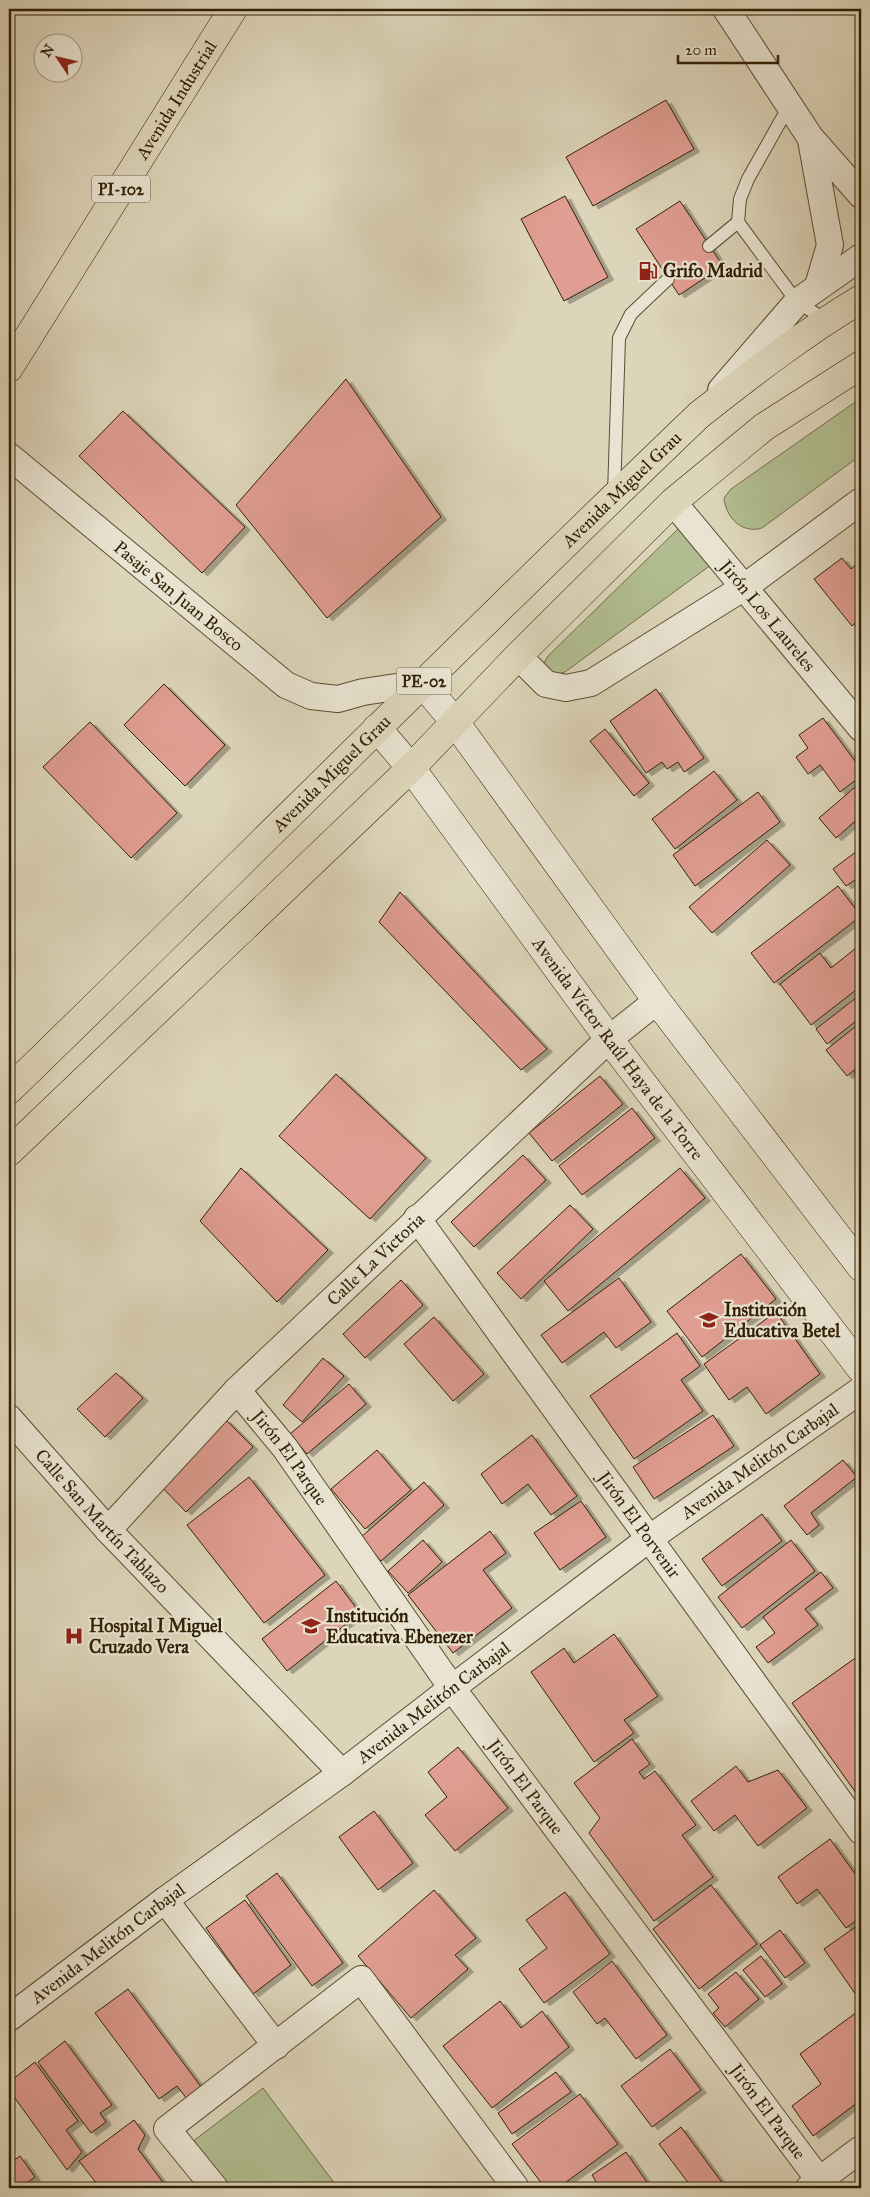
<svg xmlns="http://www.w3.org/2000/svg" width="870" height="2197" font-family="'IM FELL Great Primer',serif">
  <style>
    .green { fill: #b1bd90; stroke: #726e4a }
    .building { fill: #e09d91; stroke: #322005; filter: url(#shadow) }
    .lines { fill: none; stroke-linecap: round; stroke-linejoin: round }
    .lane-casing { stroke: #5d4d32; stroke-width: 14 }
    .street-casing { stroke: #5d4d32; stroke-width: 28 }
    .secondary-casing { stroke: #322005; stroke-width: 29 }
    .primary-casing { stroke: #322005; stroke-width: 29 }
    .highway-casing { stroke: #322005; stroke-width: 29 }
    .lane { stroke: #e9e4d2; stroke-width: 12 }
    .street { stroke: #e9e4d2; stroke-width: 26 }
    .secondary { stroke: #e9e4d2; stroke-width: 28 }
    .primary { stroke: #ddd5ba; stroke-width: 28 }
    .highway { stroke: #ddd5ba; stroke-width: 28 }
    .labels { text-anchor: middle; stroke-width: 4.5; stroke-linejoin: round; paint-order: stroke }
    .shield { fill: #e9e4d2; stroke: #695b42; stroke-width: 1 }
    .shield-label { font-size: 16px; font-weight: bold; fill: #322005 }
    .street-label { font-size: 18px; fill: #322005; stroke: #e9e4d2 }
    .poi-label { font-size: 18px; font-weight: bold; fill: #322005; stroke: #e9e4d2; text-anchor: start }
  </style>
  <defs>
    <filter id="shadow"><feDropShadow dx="5.5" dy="3" stdDeviation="0" flood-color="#0004"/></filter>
  </defs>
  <rect width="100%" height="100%" fill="#ddd5ba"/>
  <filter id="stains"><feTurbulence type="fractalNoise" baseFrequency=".004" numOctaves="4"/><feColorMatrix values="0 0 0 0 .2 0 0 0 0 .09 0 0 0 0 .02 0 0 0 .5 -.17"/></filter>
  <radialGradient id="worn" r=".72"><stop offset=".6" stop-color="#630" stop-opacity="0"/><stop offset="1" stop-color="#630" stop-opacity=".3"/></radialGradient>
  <g class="green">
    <path d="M 861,398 L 861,455 L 762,528 C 742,534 726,518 724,498 L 731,489 Z"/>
    <polygon points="679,528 715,562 565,672 556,675 545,667 544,663 548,656"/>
    <polygon points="263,2088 338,2188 227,2188 192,2142"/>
  </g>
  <g class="building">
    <polygon points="666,100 694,149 593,206 566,157"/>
    <polygon points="565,196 608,277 564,301 521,219"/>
    <polygon points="680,201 723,266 679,295 636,229"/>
    <polygon points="346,379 441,517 327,618 236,505"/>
    <polygon points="123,411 245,527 202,573 79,456"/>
    <polygon points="842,558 851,569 861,560 861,618 852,626 814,579"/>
    <polygon points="164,684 225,745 185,786 124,725"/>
    <polygon points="656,689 704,758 684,772 678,762 667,769 662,762 646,773 610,721"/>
    <polygon points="823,718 861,769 861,776 840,792 820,765 808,774 796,757 808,748 799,735"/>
    <polygon points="90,722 177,813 131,858 43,767"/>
    <polygon points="605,729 649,783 634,796 590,741"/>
    <polygon points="714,771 737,800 675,849 652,819"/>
    <polygon points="861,782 861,816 836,838 819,818"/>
    <polygon points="758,792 780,822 695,886 673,855"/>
    <polygon points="767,840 790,865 712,933 689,907"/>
    <polygon points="861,848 861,882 858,878 846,886 833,869"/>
    <polygon points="838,886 861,916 774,983 751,953"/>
    <polygon points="400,892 547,1049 521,1070 379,922"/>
    <polygon points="861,944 861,986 811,1025 780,984 820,953 831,968"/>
    <polygon points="861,994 861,1017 827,1044 816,1029"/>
    <polygon points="861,1022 861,1064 847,1076 826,1050"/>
    <polygon points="861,1066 861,1082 854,1072"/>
    <polygon points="336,1074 426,1158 370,1219 279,1136"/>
    <polygon points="600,1076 623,1104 552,1161 529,1133"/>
    <polygon points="632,1108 655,1138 582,1195 559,1166"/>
    <polygon points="523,1155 546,1180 474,1247 451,1222"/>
    <polygon points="241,1168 328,1250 277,1302 200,1221"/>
    <polygon points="680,1168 705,1198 568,1311 544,1281"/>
    <polygon points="570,1205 593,1229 521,1299 497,1273"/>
    <polygon points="741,1254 776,1299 702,1357 667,1311"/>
    <polygon points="619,1278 651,1322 616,1348 604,1332 562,1363 541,1335"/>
    <polygon points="401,1280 423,1305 365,1358 343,1334"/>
    <polygon points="776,1312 820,1374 766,1414 747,1387 729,1400 704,1364"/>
    <polygon points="434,1317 484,1374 453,1401 404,1344"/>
    <polygon points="677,1333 700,1366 681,1380 703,1411 634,1459 590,1396"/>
    <polygon points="323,1358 344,1376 302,1422 283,1405"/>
    <polygon points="116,1373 143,1398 105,1437 77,1409"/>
    <polygon points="349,1384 366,1404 307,1454 290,1434"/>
    <polygon points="713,1415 734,1446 654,1499 633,1467"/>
    <polygon points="225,1419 253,1447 186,1512 158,1483"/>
    <polygon points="532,1435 577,1496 551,1515 528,1484 502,1504 481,1474"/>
    <polygon points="377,1450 411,1490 365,1529 331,1489"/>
    <polygon points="843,1460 857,1477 811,1513 819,1525 807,1535 784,1506"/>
    <polygon points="249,1477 325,1575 264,1623 187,1525"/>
    <polygon points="424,1482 444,1505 381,1561 360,1538"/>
    <polygon points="581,1501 606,1537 560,1570 534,1533"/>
    <polygon points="762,1514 782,1541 722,1586 702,1559"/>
    <polygon points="490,1531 506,1553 483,1570 512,1608 453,1653 408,1595"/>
    <polygon points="423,1540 442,1562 408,1593 388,1571"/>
    <polygon points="791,1540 815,1571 742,1628 718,1597"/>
    <polygon points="821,1572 833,1588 805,1609 818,1625 768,1663 756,1647 775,1633 763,1617"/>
    <polygon points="336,1581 360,1613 287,1671 262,1639"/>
    <polygon points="614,1634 658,1696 624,1720 634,1733 594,1762 531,1672 564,1648 574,1663"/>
    <polygon points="861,1654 861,1800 792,1703"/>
    <polygon points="632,1739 650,1764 639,1772 644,1779 655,1771 696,1825 682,1835 713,1877 654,1921 589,1833 600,1818 574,1783"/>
    <polygon points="458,1747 508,1808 455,1851 425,1815 447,1797 428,1772"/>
    <polygon points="736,1766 748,1782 778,1770 807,1808 758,1846 735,1815 714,1831 691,1801"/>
    <polygon points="374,1811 413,1863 378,1890 339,1837"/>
    <polygon points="830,1839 861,1882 861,1917 846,1928 817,1889 797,1904 778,1877"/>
    <polygon points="277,1873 343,1963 312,1986 246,1896"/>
    <polygon points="711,1885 757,1944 699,1989 653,1929"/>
    <polygon points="434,1890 476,1938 455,1955 468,1969 411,2018 358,1956"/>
    <polygon points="565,1892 610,1954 544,2003 519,1969 547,1948 526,1920"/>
    <polygon points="245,1900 291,1965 253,1994 206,1928"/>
    <polygon points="861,1923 861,2002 824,1949"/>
    <polygon points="780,1930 805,1963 785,1978 760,1945"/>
    <polygon points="761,1956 782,1984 765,1997 743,1970"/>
    <polygon points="612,1961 667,2035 636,2059 605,2018 597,2024 573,1992"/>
    <polygon points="736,1972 759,1999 725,2027 713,2013 719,2008 708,1994"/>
    <polygon points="128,1989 202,2088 187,2099 177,2086 159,2099 95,2013"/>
    <polygon points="500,2001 521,2028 542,2011 569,2047 492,2108 443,2046"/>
    <polygon points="861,2009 861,2100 813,2136 792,2106 821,2084 800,2054"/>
    <polygon points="65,2041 112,2105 100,2113 106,2122 91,2133 38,2062"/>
    <polygon points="670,2049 701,2090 652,2127 621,2086"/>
    <polygon points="35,2062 78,2121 66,2130 82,2152 67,2170 9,2090 9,2082"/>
    <polygon points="556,2072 571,2092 512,2134 498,2113"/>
    <polygon points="580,2094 618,2144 558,2188 545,2188 512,2144"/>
    <polygon points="134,2120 145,2135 138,2149 165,2185 160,2188 100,2188 79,2161"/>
    <polygon points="681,2127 726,2188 692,2188 659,2144"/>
    <polygon points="626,2152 651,2188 600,2188 592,2175"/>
    <polygon points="20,2156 35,2177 20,2188 9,2188 9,2164"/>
  </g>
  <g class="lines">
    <g class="lane-casing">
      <g id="lane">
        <polyline points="738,222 740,199 748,179 789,106"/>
        <polyline points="709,246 738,222 797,302 826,320"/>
        <polyline points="614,494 619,338 631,314 668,279"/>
      </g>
    </g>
    <g class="street-casing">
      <g id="street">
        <polyline points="726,9 810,137 861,195"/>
        <polyline points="811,140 830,245 818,286"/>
        <polyline points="721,390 797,302 861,257"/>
        <path id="s1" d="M 9,456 L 286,685 L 311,696 L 338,699 L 363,692 L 422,683"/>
        <path id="s2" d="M 673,502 L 861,728"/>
        <polyline points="518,656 546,684 566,688 591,683 746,586 861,501"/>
        <path id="s3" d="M 417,1218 L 861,1831"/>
        <path id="s4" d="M 237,1390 L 285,1448 L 452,1688 L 819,2180"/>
        <path id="s5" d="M 9,1418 L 108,1530 L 342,1773"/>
        <path id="s6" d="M 108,1530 L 237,1390 L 609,1039 L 657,1001"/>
        <polyline points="165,1900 276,2046"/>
        <path id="s7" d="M 9,2018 L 165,1900 L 342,1773 L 452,1688 L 650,1538 L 861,1390"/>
        <polyline points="215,2188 167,2129 361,1979 516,2188"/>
        <polyline points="809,2188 861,2149"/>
      </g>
    </g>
    <g class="secondary-casing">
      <g id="secondary">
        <polyline points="422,683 455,722 657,1001 861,1267"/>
        <path id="s8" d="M 377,728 L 411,768 L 609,1039 L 861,1369"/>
      </g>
    </g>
    <g class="primary-casing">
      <g id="primary">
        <path id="s9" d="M 9,368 L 233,9"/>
      </g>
    </g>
    <g class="highway-casing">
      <g id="highway">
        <path id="s10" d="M 9,1090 C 240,866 466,638 699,415 C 751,374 804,333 861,299"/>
        <polyline points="9,1152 411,768 518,656 673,502 764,427 861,365"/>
      </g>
    </g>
    <use href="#lane" class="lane"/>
    <use href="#street" class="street"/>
    <use href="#secondary" class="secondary"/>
    <use href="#primary" class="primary"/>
    <use href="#highway" class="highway"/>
  </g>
  <defs>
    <g id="fuel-bare" transform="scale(1.5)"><path d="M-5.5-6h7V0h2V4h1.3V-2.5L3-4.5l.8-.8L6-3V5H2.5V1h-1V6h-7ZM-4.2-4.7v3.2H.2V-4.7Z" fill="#8f2418" stroke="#e9e4d2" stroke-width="2.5" paint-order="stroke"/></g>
    <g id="school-bare" transform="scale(1.5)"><path d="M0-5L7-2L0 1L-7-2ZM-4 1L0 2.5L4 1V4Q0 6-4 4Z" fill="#8f2418" stroke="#e9e4d2" stroke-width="2.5" paint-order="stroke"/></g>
    <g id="hospital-bare" transform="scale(1.5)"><path d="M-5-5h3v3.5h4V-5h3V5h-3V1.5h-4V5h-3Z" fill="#8f2418" stroke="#e9e4d2" stroke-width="2.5" paint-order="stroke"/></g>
  </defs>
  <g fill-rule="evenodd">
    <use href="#fuel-bare" x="648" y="271"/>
    <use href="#school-bare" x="709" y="1320"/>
    <use href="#school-bare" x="311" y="1626"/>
    <use href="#hospital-bare" x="74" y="1636"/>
  </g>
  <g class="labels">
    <g class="shield">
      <rect x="92" y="175.5" width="58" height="27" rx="4"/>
      <rect x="396.5" y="667.5" width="55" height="27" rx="4"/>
    </g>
    <g class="shield-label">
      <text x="121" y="195">PI-102</text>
      <text x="424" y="687">PE-02</text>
    </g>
    <g class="street-label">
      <text dy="6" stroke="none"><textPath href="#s9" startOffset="316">Avenida Industrial</textPath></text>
      <text dy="6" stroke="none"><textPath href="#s10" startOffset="858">Avenida Miguel Grau</textPath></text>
      <text dy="6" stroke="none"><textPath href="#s1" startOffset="220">Pasaje San Juan Bosco</textPath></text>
      <text dy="6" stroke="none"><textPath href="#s2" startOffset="148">Jirón Los Laureles</textPath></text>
      <text dy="6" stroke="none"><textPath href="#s10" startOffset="452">Avenida Miguel Grau</textPath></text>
      <text dy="6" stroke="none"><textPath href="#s8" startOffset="401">Avenida Víctor Raúl Haya de la Torre</textPath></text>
      <text dy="6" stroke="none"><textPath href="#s6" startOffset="381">Calle La Victoria</textPath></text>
      <text dy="6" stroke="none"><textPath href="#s4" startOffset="86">Jirón El Parque</textPath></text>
      <text dy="6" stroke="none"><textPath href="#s7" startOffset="935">Avenida Melitón Carbajal</textPath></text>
      <text dy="6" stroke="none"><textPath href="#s5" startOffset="139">Calle San Martín Tablazo</textPath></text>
      <text dy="6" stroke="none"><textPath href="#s3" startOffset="379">Jirón El Porvenir</textPath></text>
      <text dy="6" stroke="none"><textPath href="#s7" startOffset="529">Avenida Melitón Carbajal</textPath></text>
      <text dy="6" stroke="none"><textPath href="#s4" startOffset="491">Jirón El Parque</textPath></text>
      <text dy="6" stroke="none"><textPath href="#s7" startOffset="124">Avenida Melitón Carbajal</textPath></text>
      <text dy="6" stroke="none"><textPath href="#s4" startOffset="896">Jirón El Parque</textPath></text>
    </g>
    <g class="poi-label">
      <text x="663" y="277">Grifo Madrid</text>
      <text x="724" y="1316">Institución<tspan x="724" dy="21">Educativa Betel</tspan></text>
      <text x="326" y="1622">Institución<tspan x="326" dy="21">Educativa Ebenezer</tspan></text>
      <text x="89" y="1632">Hospital I Miguel<tspan x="89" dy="21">Cruzado Vera</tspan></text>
    </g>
  </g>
  <rect width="870" height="2197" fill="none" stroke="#ddd5ba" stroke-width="30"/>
  <rect x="10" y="10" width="850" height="2177" fill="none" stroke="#322005" stroke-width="2.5"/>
  <rect x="15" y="15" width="840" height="2167" fill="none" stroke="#322005"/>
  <g transform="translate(58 58) rotate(305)"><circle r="24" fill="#e9e4d2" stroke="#a09680"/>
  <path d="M0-4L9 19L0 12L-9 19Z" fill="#8f2418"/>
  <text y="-8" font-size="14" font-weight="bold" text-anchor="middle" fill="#322005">N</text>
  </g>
  <path d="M678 55v8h100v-8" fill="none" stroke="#322005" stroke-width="2.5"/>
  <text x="685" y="55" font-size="15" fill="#322005" stroke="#e9e4d2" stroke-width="4" paint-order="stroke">20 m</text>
  <rect width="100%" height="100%" filter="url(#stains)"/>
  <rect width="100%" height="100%" fill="url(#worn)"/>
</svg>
